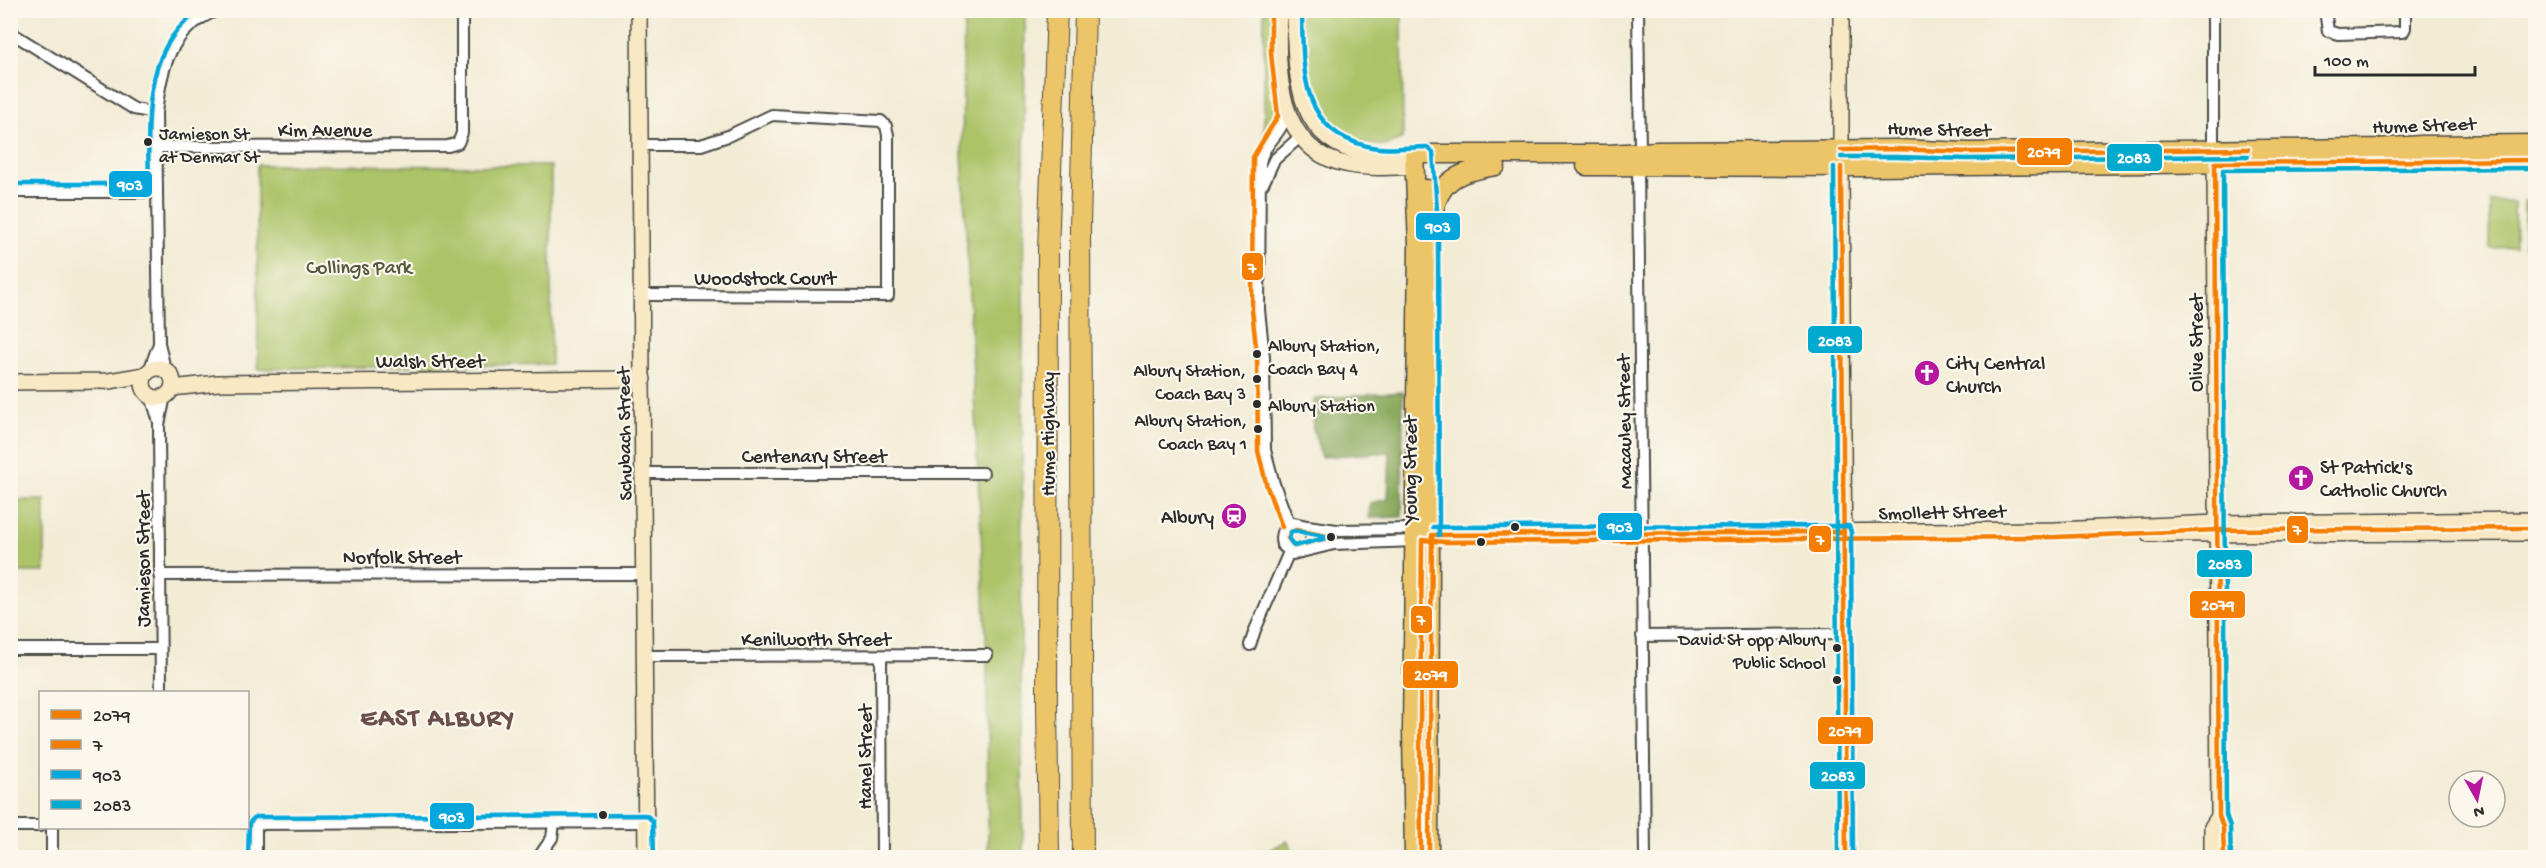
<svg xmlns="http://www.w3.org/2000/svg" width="2546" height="868" font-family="'Gochi Hand',sans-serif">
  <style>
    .green { fill: #acc368; stroke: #6c774a; stroke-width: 1.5 }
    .forest { fill: #89a95c; stroke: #5a6a44; stroke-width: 1.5 }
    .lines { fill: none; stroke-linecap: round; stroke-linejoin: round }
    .street-casing { stroke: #494844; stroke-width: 14 }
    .secondary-casing { stroke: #494844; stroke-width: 18 }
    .primary-casing { stroke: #494844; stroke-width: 21 }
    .highway-casing { stroke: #494844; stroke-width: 22 }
    .street { stroke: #fff; stroke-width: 10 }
    .secondary { stroke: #f8e8c3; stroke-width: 15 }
    .primary { stroke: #edc569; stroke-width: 18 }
    .highway { stroke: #edc569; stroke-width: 20 }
    .bus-1-casing { stroke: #fbf7ec; stroke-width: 9 }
    .bus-2-casing { stroke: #fbf7ec; stroke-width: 9 }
    .bus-3-casing { stroke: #fbf7ec; stroke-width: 9 }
    .bus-4-casing { stroke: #fbf7ec; stroke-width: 9 }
    .bus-1 { stroke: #f47e02; stroke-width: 4.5 }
    .bus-2 { stroke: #f47e02; stroke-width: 4.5 }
    .bus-3 { stroke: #04a7db; stroke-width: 4.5 }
    .bus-4 { stroke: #00a9ce; stroke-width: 4.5 }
    .bus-dot { fill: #2b2b2b; stroke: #fbf7ec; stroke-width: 2 }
    .labels { text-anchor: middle; stroke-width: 4.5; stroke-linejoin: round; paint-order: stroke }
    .bus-label { font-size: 18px; fill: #2b2b2b; stroke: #fbf7ec; text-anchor: start }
    .street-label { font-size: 20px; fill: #2b2b2b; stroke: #fbf7ec }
    .park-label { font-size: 20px; fill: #52593d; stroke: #fbf7ec }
    .poi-label { font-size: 20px; fill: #2b2b2b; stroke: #fbf7ec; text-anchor: start }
    .district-label { font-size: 26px; font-weight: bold; letter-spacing: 1.5px; fill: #6a4f4c; stroke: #fbf7ec }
    .line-badge { stroke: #fbf7ec; stroke-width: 2 }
    .badge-label { font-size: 16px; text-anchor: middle; font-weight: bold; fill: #fff }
  </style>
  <rect width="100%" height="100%" fill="#fbf7ec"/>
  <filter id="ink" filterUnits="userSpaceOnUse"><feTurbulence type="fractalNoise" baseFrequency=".0167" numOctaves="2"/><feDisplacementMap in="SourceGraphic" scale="12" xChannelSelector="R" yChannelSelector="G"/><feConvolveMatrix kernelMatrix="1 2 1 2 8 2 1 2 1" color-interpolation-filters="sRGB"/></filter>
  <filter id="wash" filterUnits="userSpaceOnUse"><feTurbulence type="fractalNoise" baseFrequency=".008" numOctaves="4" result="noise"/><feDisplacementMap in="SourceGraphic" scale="24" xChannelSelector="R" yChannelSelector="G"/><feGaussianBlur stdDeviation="1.35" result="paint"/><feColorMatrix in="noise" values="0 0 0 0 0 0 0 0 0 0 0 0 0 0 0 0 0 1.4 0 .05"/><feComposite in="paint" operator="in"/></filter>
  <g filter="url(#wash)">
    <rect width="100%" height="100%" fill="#f2ecd5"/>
    <g class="green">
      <polygon points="964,11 1025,11 1021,646 1023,857 988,857 987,655 962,152"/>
      <polygon points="1264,11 1402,11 1403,138 1385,146 1354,142 1343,138 1322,124 1308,99 1264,136"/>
      <polygon points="257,165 551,166 551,364 258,369"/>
      <rect x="2524" y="201" width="11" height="46"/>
      <polygon points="2490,202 2514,202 2515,247 2490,248"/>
      <rect x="11" y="500" width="34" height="72"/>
      <polygon points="1287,841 1297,857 1266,857 1267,851"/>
    </g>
    <polygon class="forest" points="1403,392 1402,517 1369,518 1370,503 1388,499 1390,452 1321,457 1313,428 1314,399"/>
  </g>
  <g filter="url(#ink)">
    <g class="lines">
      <g class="street-casing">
        <g id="street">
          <polyline points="1638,10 1640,151"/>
          <polyline points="2325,10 2328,31 2338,34 2403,32 2405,28 2405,10"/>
          <polyline points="10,32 134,109 156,113"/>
          <path d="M 1285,108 C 1288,132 1263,141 1260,163 L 1259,310 L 1264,357 L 1265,450 L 1274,484 L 1289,524"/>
          <polyline points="641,145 701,145 728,136 772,115 881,121 886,126 888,135 888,296 642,295"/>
          <polyline points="157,147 448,146 458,143 462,133 462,10"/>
          <polyline points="2213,150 2213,10"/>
          <polyline points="1638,167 1645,858"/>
          <polyline points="1263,184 1274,160 1301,136"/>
          <polyline points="10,192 157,192"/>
          <path d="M 165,369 L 159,343 L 156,113 C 162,67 169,29 218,10"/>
          <polyline points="149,371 158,346"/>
          <polyline points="151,396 159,422"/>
          <polyline points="645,473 983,473"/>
          <polyline points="1307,526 1337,530 1414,529"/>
          <path d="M 1308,549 L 1312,540 L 1307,526 L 1294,523 C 1283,526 1279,534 1282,545 L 1293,554 L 1334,544 L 1415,541"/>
          <polyline points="159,575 645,574"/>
          <polyline points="1642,636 1843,634"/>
          <polyline points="1250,645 1255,630 1289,552"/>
          <polyline points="10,649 160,649"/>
          <polyline points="645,656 987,655"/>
          <polyline points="881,656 882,858"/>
          <polyline points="161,692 159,425 165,396"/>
          <polyline points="248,824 646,822"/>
          <polyline points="256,824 256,858"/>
          <polyline points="10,826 40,826"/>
          <polyline points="52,828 52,858"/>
          <polyline points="538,858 552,838 554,823"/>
        </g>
      </g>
      <g class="secondary-casing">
        <g id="secondary">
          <polyline points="639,10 646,858"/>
          <path d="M 1279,10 C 1277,69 1275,152 1350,165 C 1371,169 1393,167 1415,166"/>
          <path d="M 1294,10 C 1296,69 1292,143 1368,154 C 1383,156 1399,155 1414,154"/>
          <polyline points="1841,10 1841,150"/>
          <polyline points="2215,163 2219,816 2223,827 2224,858"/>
          <polyline points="1841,167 1846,858"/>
          <circle cx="158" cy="383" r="15"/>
          <polyline points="10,382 109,381 145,375"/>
          <polyline points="172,388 218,383 643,379"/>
          <polyline points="2149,534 2536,533"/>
          <polyline points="1432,535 2056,530 2217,523 2536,520"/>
          <polyline points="2212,858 2212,827 2219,816"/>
        </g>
      </g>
      <g class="primary-casing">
        <g id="primary">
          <polyline points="1586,166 1868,167 2536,160"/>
          <polyline points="1427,189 1431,225 1431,274 1429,858"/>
          <path d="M 1433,215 C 1440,177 1461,172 1496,166"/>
          <polyline points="1414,858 1412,730 1418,244 1414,154 1609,154 1657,151 1897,149 1968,152 2377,148 2422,145 2536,144"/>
        </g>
      </g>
      <g class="highway-casing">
        <g id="highway">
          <polyline points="1049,858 1047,703 1048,251 1057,10"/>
          <polyline points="1083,858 1080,228 1085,10"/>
        </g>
      </g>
      <use href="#street" class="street"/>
      <use href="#secondary" class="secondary"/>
      <use href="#primary" class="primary"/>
      <use href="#highway" class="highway"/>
      <g class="bus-1-casing">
        <g id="bus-1">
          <polyline points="1841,150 1897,149 1968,152 2248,149"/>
          <polyline points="1841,167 1846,858"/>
          <polyline points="1429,858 1432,535 1844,532"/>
          <polyline points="2224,858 2223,827 2219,816 2215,163 2536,160"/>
        </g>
      </g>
      <g class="bus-2-casing">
        <g id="bus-2">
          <polyline points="1271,10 1271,53 1278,116 1253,157 1252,310 1257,357 1258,451 1267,487 1282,527"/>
          <polygon points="1296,530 1331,537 1294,546 1288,538 1291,532"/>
          <polyline points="1421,858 1420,730 1422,540 1445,542 2056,537 2217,530 2536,528"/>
        </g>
      </g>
      <g class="bus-3-casing">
        <g id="bus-3">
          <path d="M 1302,10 C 1303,67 1299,131 1367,146 C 1386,151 1407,147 1427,147 L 1433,152 L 1438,225 L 1439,535"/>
          <path d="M 10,184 L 149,184 C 148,125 141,44 202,10"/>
          <polyline points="1433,527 1849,526 1851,532 1853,858"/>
          <polygon points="1295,531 1330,537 1294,546 1289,539 1291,532"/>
          <polyline points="248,858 249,823 255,817 646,815 653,821 654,858"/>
        </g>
      </g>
      <g class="bus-4-casing">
        <g id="bus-4">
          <polyline points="1841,157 1897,157 1968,159 2248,156"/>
          <polyline points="1834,167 1838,858"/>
          <polyline points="2231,858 2230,826 2226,815 2223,170 2536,168"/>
        </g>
      </g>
      <use href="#bus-1" class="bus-1"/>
      <use href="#bus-2" class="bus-2"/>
      <use href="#bus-3" class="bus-3"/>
      <use href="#bus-4" class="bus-4"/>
    </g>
  </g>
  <defs>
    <g id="church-disc" transform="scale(1.35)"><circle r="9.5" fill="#b5179e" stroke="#fbf7ec"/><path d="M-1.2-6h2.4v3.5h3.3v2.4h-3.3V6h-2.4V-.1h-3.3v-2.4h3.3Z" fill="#fff"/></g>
    <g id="station-disc" transform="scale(1.35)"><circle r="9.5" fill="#b5179e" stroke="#fbf7ec"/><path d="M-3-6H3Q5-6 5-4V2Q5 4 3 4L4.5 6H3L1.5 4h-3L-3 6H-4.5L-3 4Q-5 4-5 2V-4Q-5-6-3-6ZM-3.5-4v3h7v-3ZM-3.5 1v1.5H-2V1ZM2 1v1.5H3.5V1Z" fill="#fff"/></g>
  </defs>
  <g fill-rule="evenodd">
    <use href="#church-disc" x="1927" y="373"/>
    <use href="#church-disc" x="2301" y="478"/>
    <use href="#station-disc" x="1234" y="516"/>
  </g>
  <g class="bus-dot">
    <circle cx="148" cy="142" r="5"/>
    <circle cx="1257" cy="354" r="5"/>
    <circle cx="1257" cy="379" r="5"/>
    <circle cx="1257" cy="404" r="5"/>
    <circle cx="1258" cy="429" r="5"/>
    <circle cx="1515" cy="527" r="5"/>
    <circle cx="1331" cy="537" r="5"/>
    <circle cx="1481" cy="542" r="5"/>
    <circle cx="1837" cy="648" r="5"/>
    <circle cx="1837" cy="680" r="5"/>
    <circle cx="603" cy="815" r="5"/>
  </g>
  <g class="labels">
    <g class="bus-label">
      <text x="159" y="139">Jamieson St<tspan x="159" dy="23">at Denmar St</tspan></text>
      <text x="1268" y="351">Albury Station,<tspan x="1268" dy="23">Coach Bay 4</tspan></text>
      <text x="1246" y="376" text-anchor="end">Albury Station,<tspan x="1246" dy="23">Coach Bay 3</tspan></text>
      <text x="1268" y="411">Albury Station</text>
      <text x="1247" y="426" text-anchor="end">Albury Station,<tspan x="1247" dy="23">Coach Bay 1</tspan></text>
      <text x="1826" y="645" text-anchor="end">David St opp Albury<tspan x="1826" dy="23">Public School</tspan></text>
    </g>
    <g class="street-label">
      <text transform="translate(2424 124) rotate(-2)" y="7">Hume Street</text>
      <text transform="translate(1939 128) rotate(1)" y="7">Hume Street</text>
      <text x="325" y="136">Kim Avenue</text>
      <text x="765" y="284">Woodstock Court</text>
      <text transform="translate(2195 343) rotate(-90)" y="7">Olive Street</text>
      <text x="430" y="367">Walsh Street</text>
      <text transform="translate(1623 422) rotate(-91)" y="7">Macauley Street</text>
      <text transform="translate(623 434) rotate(-91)" y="7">Schubach Street</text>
      <text transform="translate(1047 434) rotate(-90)" y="7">Hume Highway</text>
      <text x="814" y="462">Centenary Street</text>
      <text transform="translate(1409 470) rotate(-90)" y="7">Young Street</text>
      <text transform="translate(1942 511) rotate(-1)" y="7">Smollett Street</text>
      <text x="402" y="563">Norfolk Street</text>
      <text transform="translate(142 559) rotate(-90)" y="7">Jamieson Street</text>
      <text x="816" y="645">Kenilworth Street</text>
      <text transform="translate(864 757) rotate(-90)" y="7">Hanel Street</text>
    </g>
    <g class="park-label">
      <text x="359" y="273">Collings Park</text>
    </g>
    <g class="poi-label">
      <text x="1946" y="369">City Central<tspan x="1946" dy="23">Church</tspan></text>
      <text x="2320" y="473">St Patrick's<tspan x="2320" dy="23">Catholic Church</tspan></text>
      <text x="1214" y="523" text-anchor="end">Albury</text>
    </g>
    <g class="district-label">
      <text x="438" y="725">EAST ALBURY</text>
    </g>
  </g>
  <g class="line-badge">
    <rect x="2016" y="137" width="57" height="29" rx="6" fill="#f47e02"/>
    <rect x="2106" y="143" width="57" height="29" rx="6" fill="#00a9ce"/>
    <rect x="108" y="170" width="45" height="28" rx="6" fill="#04a7db"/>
    <rect x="1415" y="212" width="46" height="29" rx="6" fill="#04a7db"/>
    <rect x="1241" y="252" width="23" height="29" rx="6" fill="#f47e02"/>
    <rect x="1807" y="325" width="56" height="29" rx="6" fill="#00a9ce"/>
    <rect x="1597" y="512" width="46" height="29" rx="6" fill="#04a7db"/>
    <rect x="2286" y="515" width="23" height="29" rx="6" fill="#f47e02"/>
    <rect x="1808" y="525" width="24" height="28" rx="6" fill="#f47e02"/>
    <rect x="2196" y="549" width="57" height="29" rx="6" fill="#00a9ce"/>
    <rect x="2189" y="590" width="57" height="29" rx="6" fill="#f47e02"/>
    <rect x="1410" y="605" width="23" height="29" rx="6" fill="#f47e02"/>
    <rect x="1402" y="660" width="57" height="29" rx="6" fill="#f47e02"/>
    <rect x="1817" y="716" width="57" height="29" rx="6" fill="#f47e02"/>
    <rect x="1809" y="761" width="57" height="29" rx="6" fill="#00a9ce"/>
    <rect x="429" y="802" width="46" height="28" rx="6" fill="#04a7db"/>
  </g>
  <g class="badge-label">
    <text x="2044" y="157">2079</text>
    <text x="2134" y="163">2083</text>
    <text x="130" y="190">903</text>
    <text x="1438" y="232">903</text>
    <text x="1252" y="273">7</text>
    <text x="1835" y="346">2083</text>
    <text x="1620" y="532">903</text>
    <text x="2297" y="535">7</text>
    <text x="1820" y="545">7</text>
    <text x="2225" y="569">2083</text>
    <text x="2218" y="610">2079</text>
    <text x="1421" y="625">7</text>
    <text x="1431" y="680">2079</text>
    <text x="1845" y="736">2079</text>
    <text x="1838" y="781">2083</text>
    <text x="452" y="822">903</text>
  </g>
  <rect width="2546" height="868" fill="none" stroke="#fbf7ec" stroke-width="36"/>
  <rect x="39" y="691" width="210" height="138" fill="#fbf7ec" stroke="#a8a59f" stroke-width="1.5"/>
  <rect x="51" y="710" width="30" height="9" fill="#f47e02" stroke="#a8a59f" stroke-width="1.5"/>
  <text x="93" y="721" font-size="18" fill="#2b2b2b">2079</text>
  <rect x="51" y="740" width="30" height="9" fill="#f47e02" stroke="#a8a59f" stroke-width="1.5"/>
  <text x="93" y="751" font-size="18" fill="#2b2b2b">7</text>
  <rect x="51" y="770" width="30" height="9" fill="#04a7db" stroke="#a8a59f" stroke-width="1.5"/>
  <text x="93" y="781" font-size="18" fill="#2b2b2b">903</text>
  <rect x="51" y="800" width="30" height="9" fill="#00a9ce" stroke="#a8a59f" stroke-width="1.5"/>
  <text x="93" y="811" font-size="18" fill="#2b2b2b">2083</text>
  <g transform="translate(2477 799) rotate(171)"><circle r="28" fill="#fbf7ec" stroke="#a8a59f" stroke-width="1.5"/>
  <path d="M0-4.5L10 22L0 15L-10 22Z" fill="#b5179e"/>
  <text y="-9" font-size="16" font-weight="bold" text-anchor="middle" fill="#2b2b2b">N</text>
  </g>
  <path d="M2315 66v9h160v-9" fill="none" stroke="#2b2b2b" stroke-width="3"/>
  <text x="2324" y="66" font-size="18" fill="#2b2b2b" stroke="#fbf7ec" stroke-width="4.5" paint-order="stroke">100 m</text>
</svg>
